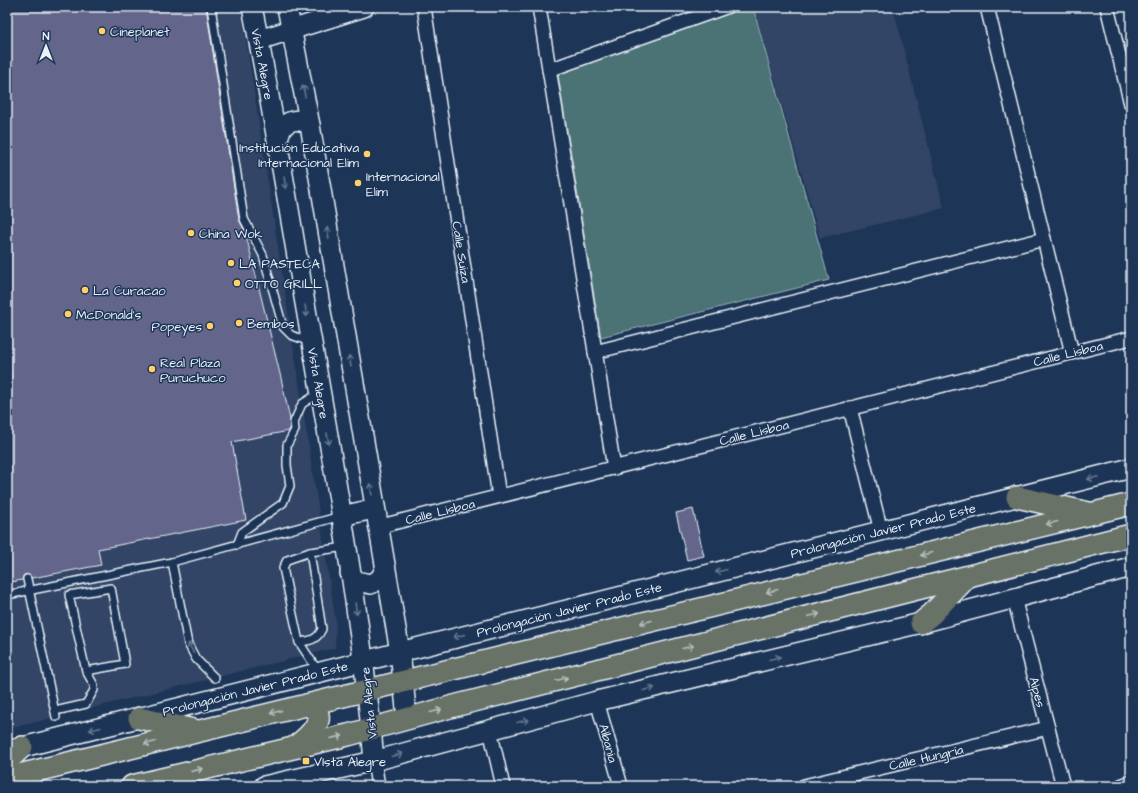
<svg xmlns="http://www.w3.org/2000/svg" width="1138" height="793" font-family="'Architects Daughter',sans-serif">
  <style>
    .built { fill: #324466 }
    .green { fill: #4c7275; stroke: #9ab2b6 }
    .building { fill: #64668a; stroke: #e8f1f8 }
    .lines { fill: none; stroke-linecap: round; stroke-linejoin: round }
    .lane-casing { stroke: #e8f1f8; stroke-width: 10 }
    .street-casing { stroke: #e8f1f8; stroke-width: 16 }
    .secondary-casing { stroke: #e8f1f8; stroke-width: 22 }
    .primary-casing { stroke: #e8f1f8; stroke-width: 24 }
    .lane { stroke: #1d3557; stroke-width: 7 }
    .street { stroke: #1d3557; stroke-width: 13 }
    .secondary { stroke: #1d3557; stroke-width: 19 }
    .primary { stroke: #697266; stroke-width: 21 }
    .oneway { stroke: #64778f }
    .oneway2 { stroke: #b5bebe }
    .poi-dot { fill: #ffd166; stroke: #1d3557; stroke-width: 1.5 }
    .labels { text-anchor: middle; stroke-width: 3; stroke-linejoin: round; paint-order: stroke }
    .poi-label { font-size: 13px; fill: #e8f1f8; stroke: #1d3557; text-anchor: start }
    .street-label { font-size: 13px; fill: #e8f1f8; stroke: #1d3557 }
  </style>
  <rect width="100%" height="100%" fill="#1d3557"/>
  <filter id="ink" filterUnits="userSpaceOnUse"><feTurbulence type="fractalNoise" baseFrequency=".025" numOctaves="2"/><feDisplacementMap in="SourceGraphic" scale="8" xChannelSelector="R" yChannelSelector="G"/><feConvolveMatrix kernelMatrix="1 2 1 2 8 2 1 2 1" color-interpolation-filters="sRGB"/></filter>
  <g filter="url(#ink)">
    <g class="built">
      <polygon points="7,7 241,7 336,623 335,648 7,729"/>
      <polygon points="767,7 893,7 944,208 820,238 755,11"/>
    </g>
    <polygon class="green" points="745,7 753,7 829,280 601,337 558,74"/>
    <g class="building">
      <polygon points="7,7 206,7 239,220 245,231 281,378 290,419 290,429 289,431 232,442 246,520 98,549 101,565 32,578 26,574 23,576 22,580 7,583 7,379 11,378 7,356"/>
      <polygon points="693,509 704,556 687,560 676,513"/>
    </g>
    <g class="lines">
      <g class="lane-casing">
        <g id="lane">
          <polyline points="211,7 244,219 263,255 283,327 291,335 310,342"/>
          <polyline points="237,545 242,532 283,503 290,486 287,465 287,445 295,430 294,422 302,404 319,393"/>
          <polyline points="172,562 188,644 196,659 215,678"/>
          <polyline points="27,579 56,717"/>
          <polyline points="7,595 172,562 341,516"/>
          <path d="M 299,642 C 310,641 317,640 322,629 L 310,552"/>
          <polyline points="318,671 299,642 283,568 287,560 310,552 346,547"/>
          <polyline points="55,711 86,704 94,690 94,685 86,671 69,595 111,588 125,664 86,671"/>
        </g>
      </g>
      <g class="street-casing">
        <g id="street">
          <polyline points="424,7 499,496"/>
          <polyline points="539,7 614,468"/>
          <polyline points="987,7 1072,353"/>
          <polyline points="1107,7 1131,104"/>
          <polyline points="549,70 726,7"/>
          <polyline points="595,352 1044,239"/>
          <polyline points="850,408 881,531"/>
          <polyline points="377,527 1131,338"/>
          <polyline points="1014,598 1063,786"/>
          <polyline points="597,701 621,786"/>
          <polyline points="490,730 503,786"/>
          <polyline points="374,761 378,786"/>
          <polyline points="804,786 1048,728"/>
          <polyline points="1121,786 1131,782"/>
        </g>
      </g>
      <g class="secondary-casing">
        <g id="secondary">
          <path d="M 252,7 C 275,119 292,231 312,343 C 336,482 362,621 374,761"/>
          <polyline points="287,7 310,125 400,652 407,718"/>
          <polyline points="259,40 364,7"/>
          <path d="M 278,141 C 280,122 295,115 310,125"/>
          <polyline points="341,516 374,509"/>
          <polyline points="350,573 356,581 371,584 380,579 385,569"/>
          <polyline points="7,751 1131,468"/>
          <polyline points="264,786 374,761 597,701 921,623 1131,567"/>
        </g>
      </g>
      <g class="primary-casing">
        <g id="primary">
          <polyline points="1017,497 1089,513"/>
          <polyline points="921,623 932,614 967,577"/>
          <polyline points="139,718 194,730"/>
          <path d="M 296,746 C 308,737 333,715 307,705"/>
          <polyline points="7,761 22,747"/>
          <polyline points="7,778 1131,504"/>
          <polyline points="132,786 348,735 454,706 1131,535"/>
        </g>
      </g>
      <use href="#lane" class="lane"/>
      <use href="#street" class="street"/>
      <use href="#secondary" class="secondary"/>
      <use href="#primary" class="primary"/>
    </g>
    <defs><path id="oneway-shaft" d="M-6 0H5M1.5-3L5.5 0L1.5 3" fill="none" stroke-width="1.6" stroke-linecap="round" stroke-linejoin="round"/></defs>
    <g class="oneway">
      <use href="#oneway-shaft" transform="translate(304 91) rotate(-101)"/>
      <use href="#oneway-shaft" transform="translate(285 183) rotate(81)"/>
      <use href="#oneway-shaft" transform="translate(328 233) rotate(-99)"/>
      <use href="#oneway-shaft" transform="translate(306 311) rotate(81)"/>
      <use href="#oneway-shaft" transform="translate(350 361) rotate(-99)"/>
      <use href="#oneway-shaft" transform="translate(328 439) rotate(80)"/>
      <use href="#oneway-shaft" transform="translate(1093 478) rotate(166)"/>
      <use href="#oneway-shaft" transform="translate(371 489) rotate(-99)"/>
      <use href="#oneway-shaft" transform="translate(721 571) rotate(166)"/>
      <use href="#oneway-shaft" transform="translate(356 609) rotate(81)"/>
      <use href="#oneway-shaft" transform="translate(459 636) rotate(166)"/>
      <use href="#oneway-shaft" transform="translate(191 648) rotate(-116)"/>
      <use href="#oneway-shaft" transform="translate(775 658) rotate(-14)"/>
      <use href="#oneway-shaft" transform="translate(649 689) rotate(-14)"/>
      <use href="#oneway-shaft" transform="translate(523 721) rotate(-15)"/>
      <use href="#oneway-shaft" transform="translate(95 729) rotate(166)"/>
      <use href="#oneway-shaft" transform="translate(397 755) rotate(-15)"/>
    </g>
    <g class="oneway2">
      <use href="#oneway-shaft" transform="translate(1052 523) rotate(166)"/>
      <use href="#oneway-shaft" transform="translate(926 554) rotate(166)"/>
      <use href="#oneway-shaft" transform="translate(772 591) rotate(166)"/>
      <use href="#oneway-shaft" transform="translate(814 615) rotate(-14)"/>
      <use href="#oneway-shaft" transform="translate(646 622) rotate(166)"/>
      <use href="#oneway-shaft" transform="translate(688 647) rotate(-14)"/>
      <use href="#oneway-shaft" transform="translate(562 679) rotate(-14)"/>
      <use href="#oneway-shaft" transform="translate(436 711) rotate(-15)"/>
      <use href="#oneway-shaft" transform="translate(276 712) rotate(166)"/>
      <use href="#oneway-shaft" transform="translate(337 737) rotate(-13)"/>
      <use href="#oneway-shaft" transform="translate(150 743) rotate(166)"/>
      <use href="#oneway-shaft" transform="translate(197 770) rotate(-13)"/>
    </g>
  </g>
  <g class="poi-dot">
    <circle cx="102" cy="31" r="4"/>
    <circle cx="367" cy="154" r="4"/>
    <circle cx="358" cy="183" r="4"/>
    <circle cx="191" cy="233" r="4"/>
    <circle cx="231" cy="263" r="4"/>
    <circle cx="237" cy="283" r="4"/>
    <circle cx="85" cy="290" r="4"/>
    <circle cx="68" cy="314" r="4"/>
    <circle cx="239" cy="323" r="4"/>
    <circle cx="210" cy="326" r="4"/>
    <circle cx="152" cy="369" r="4"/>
    <rect x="302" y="757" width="8" height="8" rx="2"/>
  </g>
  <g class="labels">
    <g class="poi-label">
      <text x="110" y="36">Cineplanet</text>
      <text x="359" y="152" text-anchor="end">Institución Educativa<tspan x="359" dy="15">Internacional Elim</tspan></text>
      <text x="366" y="181">Internacional<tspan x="366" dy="15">Elim</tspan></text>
      <text x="199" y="238">China Wok</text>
      <text x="239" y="268">LA PASTECA</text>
      <text x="245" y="288">OTTO GRILL</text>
      <text x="93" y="295">La Curacao</text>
      <text x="76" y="319">McDonald's</text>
      <text x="247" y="328">Bembos</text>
      <text x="202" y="331" text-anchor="end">Popeyes</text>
      <text x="160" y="367">Real Plaza<tspan x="160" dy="15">Puruchuco</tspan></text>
      <text x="314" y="766">VIsta Alegre</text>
    </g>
    <g class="street-label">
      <text transform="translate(263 64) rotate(79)" y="5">Vista Alegre</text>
      <text transform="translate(462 252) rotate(81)" y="5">Calle Suiza</text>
      <text transform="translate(1068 353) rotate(-14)" y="5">Calle Lisboa</text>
      <text transform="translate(319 383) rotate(80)" y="5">Vista Alegre</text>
      <text transform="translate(754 432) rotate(-14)" y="5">Calle Lisboa</text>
      <text transform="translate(440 511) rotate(-14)" y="5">Calle Lisboa</text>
      <text transform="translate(883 530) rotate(-14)" y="5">Prolongación Javier Prado Este</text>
      <text transform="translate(569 609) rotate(-14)" y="5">Prolongación Javier Prado Este</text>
      <text transform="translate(255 688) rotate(-14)" y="5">Prolongación Javier Prado Este</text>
      <text transform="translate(1038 692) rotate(75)" y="5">Alpes</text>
      <text transform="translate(368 703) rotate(-96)" y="5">Vista Alegre</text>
      <text transform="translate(609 743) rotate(75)" y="5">Albania</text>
      <text transform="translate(926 757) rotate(-13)" y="5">Calle Hungría</text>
    </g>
  </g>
  <rect width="1138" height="793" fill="none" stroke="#1d3557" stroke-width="24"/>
  <rect x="12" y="12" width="1114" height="769" fill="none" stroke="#e8f1f8" stroke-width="1.5" filter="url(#ink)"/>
  <g transform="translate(46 46)" stroke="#1d3557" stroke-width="3" paint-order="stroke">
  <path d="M0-3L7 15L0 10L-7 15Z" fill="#e8f1f8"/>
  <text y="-6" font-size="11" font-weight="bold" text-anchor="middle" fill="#e8f1f8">N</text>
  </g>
</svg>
